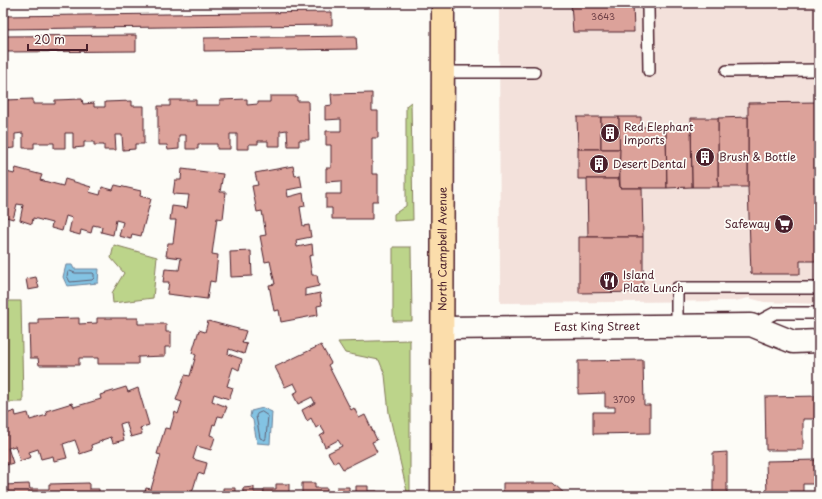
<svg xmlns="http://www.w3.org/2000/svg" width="822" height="499" font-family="'Playpen Sans',sans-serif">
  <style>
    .built { fill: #f3e1db }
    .green { fill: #bcd48a; stroke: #837a5a }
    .water { fill: #83c3e3; stroke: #6c8199 }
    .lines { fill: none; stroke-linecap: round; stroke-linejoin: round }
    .shore { stroke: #616175; stroke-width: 1 }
    .building { fill: #dca29a; stroke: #4a1f2b }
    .service-casing { stroke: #4a1f2b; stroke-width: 14 }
    .minor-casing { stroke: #4a1f2b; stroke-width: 25 }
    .primary-casing { stroke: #4a1f2b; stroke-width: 25 }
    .service { stroke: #fdfcf7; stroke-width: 11 }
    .minor { stroke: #fdfcf7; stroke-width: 22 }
    .primary { stroke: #fbddab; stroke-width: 22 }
    .labels { text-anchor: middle; stroke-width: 3.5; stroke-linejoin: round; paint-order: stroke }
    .number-label { font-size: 9px; fill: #6e4047 }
    .poi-label { font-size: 11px; fill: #4a1f2b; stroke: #fdfcf7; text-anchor: start }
    .street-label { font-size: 11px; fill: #4a1f2b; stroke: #fdfcf7 }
  </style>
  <rect width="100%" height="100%" fill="#fdfcf7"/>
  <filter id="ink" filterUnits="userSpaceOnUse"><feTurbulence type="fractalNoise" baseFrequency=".025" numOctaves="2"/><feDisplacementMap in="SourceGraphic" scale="8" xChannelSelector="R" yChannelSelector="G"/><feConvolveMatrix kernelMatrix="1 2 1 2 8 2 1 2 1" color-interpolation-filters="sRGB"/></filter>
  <g filter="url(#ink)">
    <polygon class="built" points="499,3 819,3 819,304 764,302 749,298 735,301 500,303"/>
    <g class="green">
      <polygon points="411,102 413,220 394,221 394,214 406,206 406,106"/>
      <polygon points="114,245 157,257 153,298 113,303 112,293 124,273 111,258"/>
      <polygon points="393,247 411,247 412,321 393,321"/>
      <polygon points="3,301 21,301 23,402 3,402"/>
      <polygon points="410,340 410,496 408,496 389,413 385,375 379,360 345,353 338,342"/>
    </g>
    <g class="water">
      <polygon points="66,265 72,265 74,269 99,269 98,283 67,286 63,277"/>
      <polygon points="263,408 272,412 270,444 257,443 253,420 250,417 251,411"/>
    </g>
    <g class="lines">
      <g class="shore">
        <polygon points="70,271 75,273 93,273 94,274 94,278 92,280 70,282 67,276 68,272"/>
        <polygon points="262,412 268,416 266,438 265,440 260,438 256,416 257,414"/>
      </g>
    </g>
    <g class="building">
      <polygon points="571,3 633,3 634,32 573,32"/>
      <polygon points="332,12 332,25 3,29 3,16"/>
      <polygon points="136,35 136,51 3,52 3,36"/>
      <polygon points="356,36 357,49 204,51 204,38"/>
      <polygon points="372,93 372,111 378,111 378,138 372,138 372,174 378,174 378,201 372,201 372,219 332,219 332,208 326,208 326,194 341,194 341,181 326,182 326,168 331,168 331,145 326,145 326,131 341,131 341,119 325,120 325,106 332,105 331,94"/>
      <polygon points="270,96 297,96 297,101 308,101 309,140 299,140 299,146 288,146 287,130 280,131 280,146 268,146 268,141 258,141 258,144 249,144 249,149 237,149 237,134 230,134 230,149 217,149 217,144 198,144 198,149 186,149 186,135 179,135 179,149 168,150 167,145 158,145 158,106 170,106 170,100 196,100 196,105 220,105 220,100 247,99 247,105 258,104 258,102 270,102"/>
      <polygon points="33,99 33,104 55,104 55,100 82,99 83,104 94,103 94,107 105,107 105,102 132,101 132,106 144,106 144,144 135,144 135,149 123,150 122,135 115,135 116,150 104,150 104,145 94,145 94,142 84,142 84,147 73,148 73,133 65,133 65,148 54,148 54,143 34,143 34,148 23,148 23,133 15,134 15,148 4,149 3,106 5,106 5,100"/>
      <polygon points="819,102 819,261 800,261 800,274 751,274 748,187 748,103"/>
      <polygon points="577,117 601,117 601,149 578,149"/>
      <polygon points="601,117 619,117 620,149 601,149"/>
      <polygon points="619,117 641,117 641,127 666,127 667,188 620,188"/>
      <polygon points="748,117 748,187 718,187 718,118"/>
      <polygon points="691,118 718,118 718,187 692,187"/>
      <polygon points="666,127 691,127 692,187 667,188"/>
      <polygon points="578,149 620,149 619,179 578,179"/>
      <polygon points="293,166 295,176 300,175 302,187 287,190 288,197 303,193 305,206 300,207 303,226 309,225 311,237 296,240 297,247 312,244 313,255 309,256 312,275 317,275 319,286 305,289 305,296 320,293 322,305 317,306 318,315 281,322 279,310 274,311 269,285 275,284 270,261 265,262 260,236 266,235 262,211 257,212 252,186 258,185 255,173"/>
      <polygon points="16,168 42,175 40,180 63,186 65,179 91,187 89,192 100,195 102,187 113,190 115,185 141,191 140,196 151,199 141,236 132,234 131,239 119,236 123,222 116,220 113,235 101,232 102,227 93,225 91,233 81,230 80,235 69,232 72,218 66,216 62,231 51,228 52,223 33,218 32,224 20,220 23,205 17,204 13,219 3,216 3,171 14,174"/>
      <polygon points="182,169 223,174 220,192 226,192 223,219 217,218 212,254 218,255 215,282 210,281 207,299 167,294 169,282 163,282 165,269 179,270 181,258 166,256 168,243 173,243 176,220 170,220 172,206 187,208 189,195 173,194 175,180 181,180"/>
      <polygon points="587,179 619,179 620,188 642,188 643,237 588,237"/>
      <polygon points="579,237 643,237 643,292 579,293"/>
      <polygon points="251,251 252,276 231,277 230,252"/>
      <polygon points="36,277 39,288 28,290 26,279"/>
      <polygon points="79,318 79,324 97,323 97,318 138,318 138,324 166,324 166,332 171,332 171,347 165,347 165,356 138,357 138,364 98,364 98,358 79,358 79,365 39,365 38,358 30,358 29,324 38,324 38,319"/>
      <polygon points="208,321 246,331 242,343 247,344 244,354 229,349 228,354 242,359 239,370 233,367 227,386 233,388 229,399 214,394 212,401 227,407 223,417 218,416 215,425 213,424 210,435 215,437 211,450 197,446 193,459 207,463 204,475 198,473 191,496 144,496 146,488 151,489 161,455 157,454 165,428 170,429 175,412 178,414 182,402 176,400 185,375 190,376 196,355 192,353 199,330 205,332"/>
      <polygon points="321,345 331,363 328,365 351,410 354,408 359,418 365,415 377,440 372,442 377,452 343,469 338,461 334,463 328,453 342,446 338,440 325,447 320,436 325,433 320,425 316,428 311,418 307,421 302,410 315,403 312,397 298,404 293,394 298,391 294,383 285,387 275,367"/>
      <polygon points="643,360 644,405 650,405 650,433 593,434 593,412 615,412 615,407 605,407 605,393 578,394 578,361"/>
      <polygon points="126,387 128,392 138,388 149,425 140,428 142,434 131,437 126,422 120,424 124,440 113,443 111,437 102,440 102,441 91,445 92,450 80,454 75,440 63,444 67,458 54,461 53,456 41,459 38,449 29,452 31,457 20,461 15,446 8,448 13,463 3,466 3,415 15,411 16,416 28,413 30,420 47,415 46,411 72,403 74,407 101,399 100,395"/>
      <polygon points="819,396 819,419 803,419 803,450 766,450 765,397"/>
      <polygon points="727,452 727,496 713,496 713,453"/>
      <polygon points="819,460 819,484 803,484 803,496 767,496 766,461"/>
      <polygon points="89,483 89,489 99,489 99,496 3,496 3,485 29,484 30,489 49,489 49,484"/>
      <polygon points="302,483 315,483 315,488 327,488 327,492 337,492 337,487 349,487 349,496 302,496"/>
      <polygon points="503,483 553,483 567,496 503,496"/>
      <polygon points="276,484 289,484 289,496 243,496 243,488 254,487 254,492 264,492 264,489 276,489"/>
      <polygon points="356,486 368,486 368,491 377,491 377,496 356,496"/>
      <polygon points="223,488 235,488 235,496 214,496 213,493 223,493"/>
    </g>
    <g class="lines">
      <g class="service-casing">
        <g id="service">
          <polyline points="647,3 648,8 649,71"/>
          <polyline points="727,71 819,70"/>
          <polyline points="443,72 534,72"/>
          <polyline points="752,325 775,313 819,313"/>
          <polyline points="677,326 677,288 819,288"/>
        </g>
      </g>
      <g class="minor-casing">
        <g id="minor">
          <path id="s1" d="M 443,328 L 751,325 L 793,342 L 819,341"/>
        </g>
      </g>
      <g class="primary-casing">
        <g id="primary">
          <path id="s2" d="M 442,496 L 443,3"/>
        </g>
      </g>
      <use href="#service" class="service"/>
      <use href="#minor" class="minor"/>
      <use href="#primary" class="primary"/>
    </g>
  </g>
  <defs>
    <g id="building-disc" transform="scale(1)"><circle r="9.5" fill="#4a1f2b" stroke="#fdfcf7"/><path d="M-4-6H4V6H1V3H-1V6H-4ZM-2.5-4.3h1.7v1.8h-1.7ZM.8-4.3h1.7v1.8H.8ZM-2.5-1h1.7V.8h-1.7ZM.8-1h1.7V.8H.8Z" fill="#fff"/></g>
    <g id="supermarket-disc" transform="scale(1)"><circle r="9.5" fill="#4a1f2b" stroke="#fdfcf7"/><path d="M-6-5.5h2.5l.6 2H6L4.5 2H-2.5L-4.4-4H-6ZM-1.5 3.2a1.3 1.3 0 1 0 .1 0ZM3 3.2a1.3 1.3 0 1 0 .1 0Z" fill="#fff"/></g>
    <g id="restaurant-disc" transform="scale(1)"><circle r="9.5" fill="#4a1f2b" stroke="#fdfcf7"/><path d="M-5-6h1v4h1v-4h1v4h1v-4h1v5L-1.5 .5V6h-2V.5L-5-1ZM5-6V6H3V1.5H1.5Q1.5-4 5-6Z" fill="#fff"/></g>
  </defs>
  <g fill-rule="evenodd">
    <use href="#building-disc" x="610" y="133"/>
    <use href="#building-disc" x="705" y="157"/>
    <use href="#building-disc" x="599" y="164"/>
    <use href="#supermarket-disc" x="784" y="224"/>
    <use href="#restaurant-disc" x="609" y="281"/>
  </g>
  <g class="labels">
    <g class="number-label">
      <text x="603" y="20">3643</text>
      <text x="624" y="403">3709</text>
    </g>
    <g class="poi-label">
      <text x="624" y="131">Red Elephant<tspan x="624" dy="13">Imports</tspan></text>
      <text x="719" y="161">Brush &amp; Bottle</text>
      <text x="613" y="168">Desert Dental</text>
      <text x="770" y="228" text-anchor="end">Safeway</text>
      <text x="623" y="279">Island<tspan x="623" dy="13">Plate Lunch</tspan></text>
    </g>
    <g class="street-label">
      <text dy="4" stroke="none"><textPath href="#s2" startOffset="247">North Campbell Avenue</textPath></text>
      <text dy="4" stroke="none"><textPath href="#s1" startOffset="154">East King Street</textPath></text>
    </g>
  </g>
  <rect width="822" height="499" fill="none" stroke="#fdfcf7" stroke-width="16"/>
  <rect x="8" y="8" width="806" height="483" fill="none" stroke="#4a1f2b" stroke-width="1.5" filter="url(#ink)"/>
  <path d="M28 44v6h59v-6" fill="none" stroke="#4a1f2b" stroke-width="2"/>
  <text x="34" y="44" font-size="12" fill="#4a1f2b" stroke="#fdfcf7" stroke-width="3" paint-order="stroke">20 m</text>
</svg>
